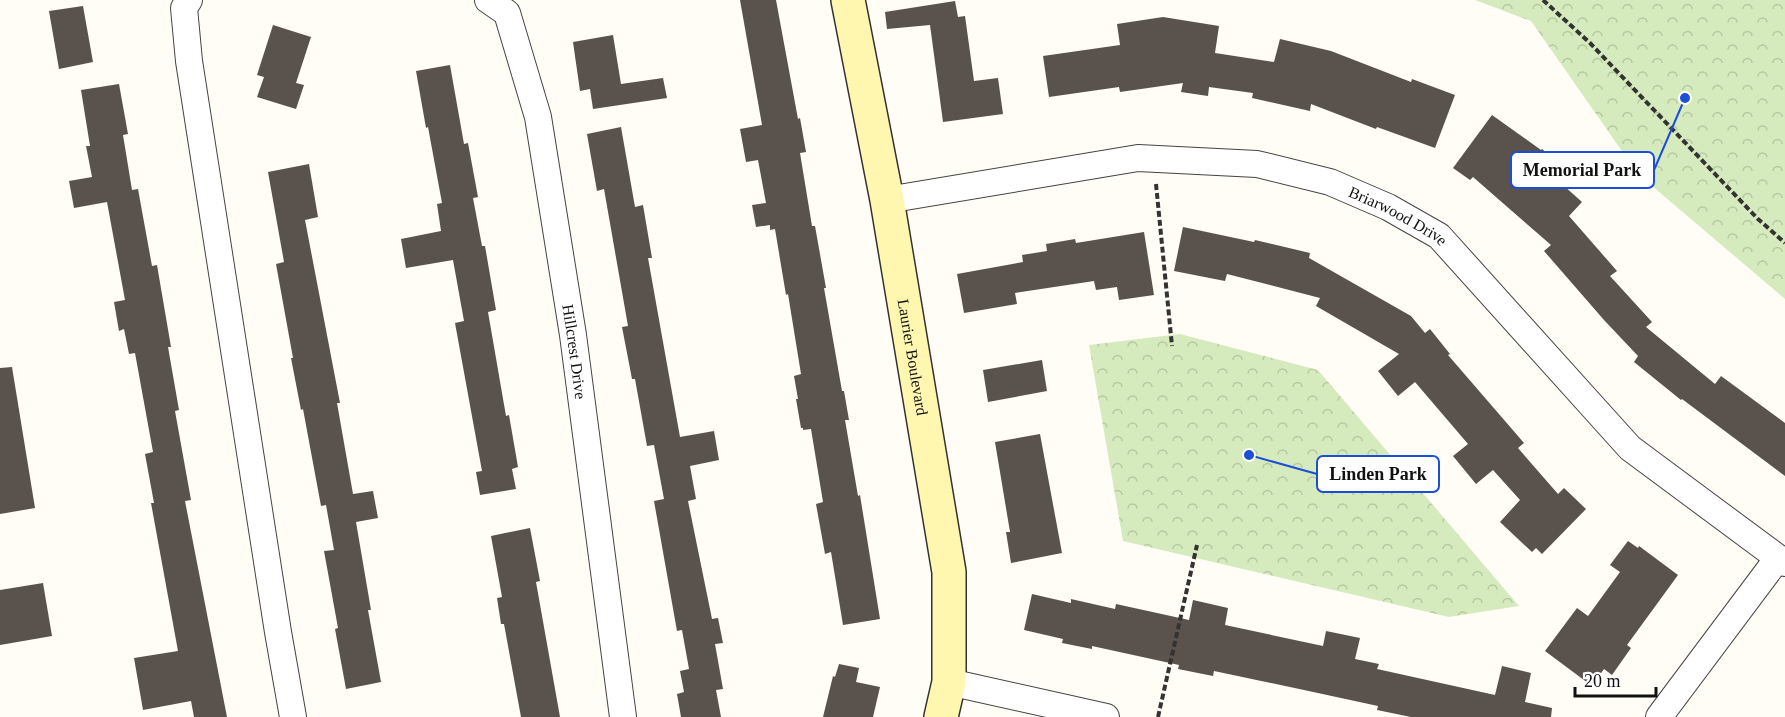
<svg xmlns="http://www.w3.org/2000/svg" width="1785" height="717" font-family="Georgia,serif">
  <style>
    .park { fill: url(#park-crowns) }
    .building { fill: #5a524d }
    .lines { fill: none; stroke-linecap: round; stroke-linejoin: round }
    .street-casing { stroke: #444; stroke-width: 28 }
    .secondary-casing { stroke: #333; stroke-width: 36 }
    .path { stroke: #333; stroke-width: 4; stroke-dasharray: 6 3; stroke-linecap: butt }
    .street { stroke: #fff; stroke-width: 26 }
    .secondary { stroke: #fff6b0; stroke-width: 33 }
    .labels { text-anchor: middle; stroke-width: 6; stroke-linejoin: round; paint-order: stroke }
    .street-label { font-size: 16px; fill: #111; stroke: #fff }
    .leader { fill: none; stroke: #1d4ed8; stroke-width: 2 }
    .callout-dot { fill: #1d4ed8; stroke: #fff; stroke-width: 2 }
    .callout { fill: #fff; stroke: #1d4ed8; stroke-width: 2 }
    .callout-label { font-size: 18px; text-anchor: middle; font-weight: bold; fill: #111 }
  </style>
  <defs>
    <pattern id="park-crowns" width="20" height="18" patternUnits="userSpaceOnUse" patternTransform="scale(1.5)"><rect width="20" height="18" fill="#d5ebbd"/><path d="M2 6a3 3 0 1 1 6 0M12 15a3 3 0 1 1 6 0" fill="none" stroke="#b6c8a1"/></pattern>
  </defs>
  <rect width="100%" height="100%" fill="#fffdf5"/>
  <g class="park">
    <polygon points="1475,0 1785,0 1785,299 1638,174 1531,21"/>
    <polygon points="1180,334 1318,370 1519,606 1449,617 1123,541 1089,345"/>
  </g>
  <g class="building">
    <polygon points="740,0 776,0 798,119 800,118 806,152 800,153 812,226 815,226 826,288 824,288 842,391 844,391 849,420 845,420 858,496 860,495 880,619 843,625 831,552 825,554 816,504 823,502 811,429 803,430 803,428 801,428 796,399 798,399 794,376 801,374 788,294 786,295 775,229 770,230 770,225 756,227 752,205 766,203 758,160 746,162 740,129 762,125"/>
    <polygon points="955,1 958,17 965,16 974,81 998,78 1003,114 943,122 930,25 887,29 885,12"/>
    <polygon points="83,6 93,62 59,69 49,11"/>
    <polygon points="1163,17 1219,26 1215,53 1274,62 1280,39 1331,51 1411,82 1412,79 1455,95 1435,148 1377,127 1376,129 1311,104 1310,111 1252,98 1253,93 1209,87 1208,96 1181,92 1183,83 1120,92 1119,87 1049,97 1043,56 1120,45 1117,24"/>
    <polygon points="273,25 311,37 296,83 304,85 296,109 257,97 264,77 257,75"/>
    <polygon points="613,35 621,84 663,78 667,98 593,109 590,89 580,91 573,42"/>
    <polygon points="450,65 464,144 468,143 478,197 473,198 482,246 485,246 496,310 488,312 506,416 509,415 518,467 512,469 516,489 480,495 476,472 482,471 455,323 464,321 453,260 406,268 401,239 441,231 437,204 442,203 428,127 426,128 416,71"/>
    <polygon points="119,84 128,134 123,135 132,190 138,189 152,266 157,265 171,347 168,347 179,410 175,411 191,500 185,501 227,717 194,717 191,701 143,710 134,658 178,651 151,503 154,503 145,454 153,452 135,353 129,354 124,329 119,331 114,302 125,300 107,202 74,208 69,181 92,177 86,146 90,146 81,90"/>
    <polygon points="1492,115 1541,150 1542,149 1572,175 1563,185 1582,202 1569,216 1617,271 1610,276 1652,322 1646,327 1715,384 1721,376 1785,423 1785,476 1682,399 1681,400 1634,362 1638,356 1604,320 1544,251 1551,245 1473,177 1470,180 1453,168"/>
    <polygon points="621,127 635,207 643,205 652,258 648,258 680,437 714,431 719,460 690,466 696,499 688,501 712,619 718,618 723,643 715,644 723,689 716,690 721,717 681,717 677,694 684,692 680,671 689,669 682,630 677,631 654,501 664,499 654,445 647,446 635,379 632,379 622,327 628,326 604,189 597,191 587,134"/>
    <polygon points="309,164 318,217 305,220 340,403 337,403 353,494 373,491 378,518 356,522 371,610 368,610 381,682 346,689 335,629 338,628 324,551 334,550 326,505 321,506 303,409 301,410 291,358 293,358 276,264 284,262 268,172"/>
    <polygon points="1183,227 1254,242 1255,240 1310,253 1309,258 1411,316 1425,333 1430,329 1450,354 1448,355 1524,443 1518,448 1558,494 1564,488 1586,509 1542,554 1536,548 1532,552 1500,522 1520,500 1493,470 1476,484 1453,456 1468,444 1415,382 1398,396 1378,371 1399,354 1316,306 1320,298 1227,274 1225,281 1174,271"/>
    <polygon points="1144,232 1154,295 1119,300 1117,287 1096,290 1094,281 1015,293 1017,304 964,313 957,274 1023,262 1022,255 1047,251 1046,244 1075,239 1076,243"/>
    <polygon points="1042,360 1047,391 988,402 983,370"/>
    <polygon points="12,367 35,508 0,514 0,368"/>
    <polygon points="1040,434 1062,553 1011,563 1006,532 1010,532 995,442"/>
    <polygon points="530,528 540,581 536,582 560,717 521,717 504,624 501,624 497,598 502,597 491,536"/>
    <polygon points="1628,541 1638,548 1639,546 1678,575 1627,645 1631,648 1612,675 1604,669 1592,686 1545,651 1577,608 1588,616 1620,572 1610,565"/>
    <polygon points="43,583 52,636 0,645 0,590"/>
    <polygon points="1032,594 1071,603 1071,599 1115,609 1116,604 1189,620 1193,600 1228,608 1225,625 1323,646 1326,631 1360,638 1355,659 1379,664 1377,669 1495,695 1502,666 1531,673 1525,702 1552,708 1551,717 1411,717 1377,710 1378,706 1304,690 1214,671 1213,676 1178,669 1179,665 1092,646 1092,649 1062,643 1063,639 1024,630"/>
    <polygon points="839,664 859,668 856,682 880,687 873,717 823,717 833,676 835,677"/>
  </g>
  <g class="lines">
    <g class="street-casing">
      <g id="street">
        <polyline points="189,0 184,8 189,61 278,632 293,717"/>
        <path id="s1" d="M 488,0 L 507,13 L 538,117 L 573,335 L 623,717"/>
        <path id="s2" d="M 887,200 L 1138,158 L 1257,164 L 1330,182 L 1388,207 L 1439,236 L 1630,448 L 1785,563"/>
        <polyline points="949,682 1106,717"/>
        <polyline points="1659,717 1778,558"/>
      </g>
    </g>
    <g class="secondary-casing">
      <g id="secondary">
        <path id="s3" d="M 848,0 L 887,200 L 949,572 L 949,682 L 941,717"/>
      </g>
    </g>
    <g class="path">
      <polyline points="1543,0 1590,43 1758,219 1785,243"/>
      <polyline points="1156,184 1172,346"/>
      <polyline points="1158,717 1197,545"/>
    </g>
    <use href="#street" class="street"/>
    <use href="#secondary" class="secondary"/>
  </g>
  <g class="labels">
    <g class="street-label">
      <text dy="6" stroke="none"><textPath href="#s2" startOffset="525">Briarwood Drive</textPath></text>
      <text dy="6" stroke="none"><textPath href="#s1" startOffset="369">Hillcrest Drive</textPath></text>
      <text dy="6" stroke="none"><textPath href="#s3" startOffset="363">Laurier Boulevard</textPath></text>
    </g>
  </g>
  <path class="leader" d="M1685 98L1654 170M1249 455L1317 474"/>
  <g class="callout-dot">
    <circle cx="1685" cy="98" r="6"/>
    <circle cx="1249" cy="455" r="6"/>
  </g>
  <g class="callout">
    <rect x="1511" y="152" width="143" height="36" rx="6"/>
    <rect x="1317" y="456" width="122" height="36" rx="6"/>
  </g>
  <g class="callout-label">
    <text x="1582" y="176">Memorial Park</text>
    <text x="1378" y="480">Linden Park</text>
  </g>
  <path d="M1575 687v9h81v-9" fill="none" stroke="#111111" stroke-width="3"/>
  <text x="1584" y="687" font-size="18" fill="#111111" stroke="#ffffff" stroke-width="4.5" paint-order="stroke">20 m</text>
</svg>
